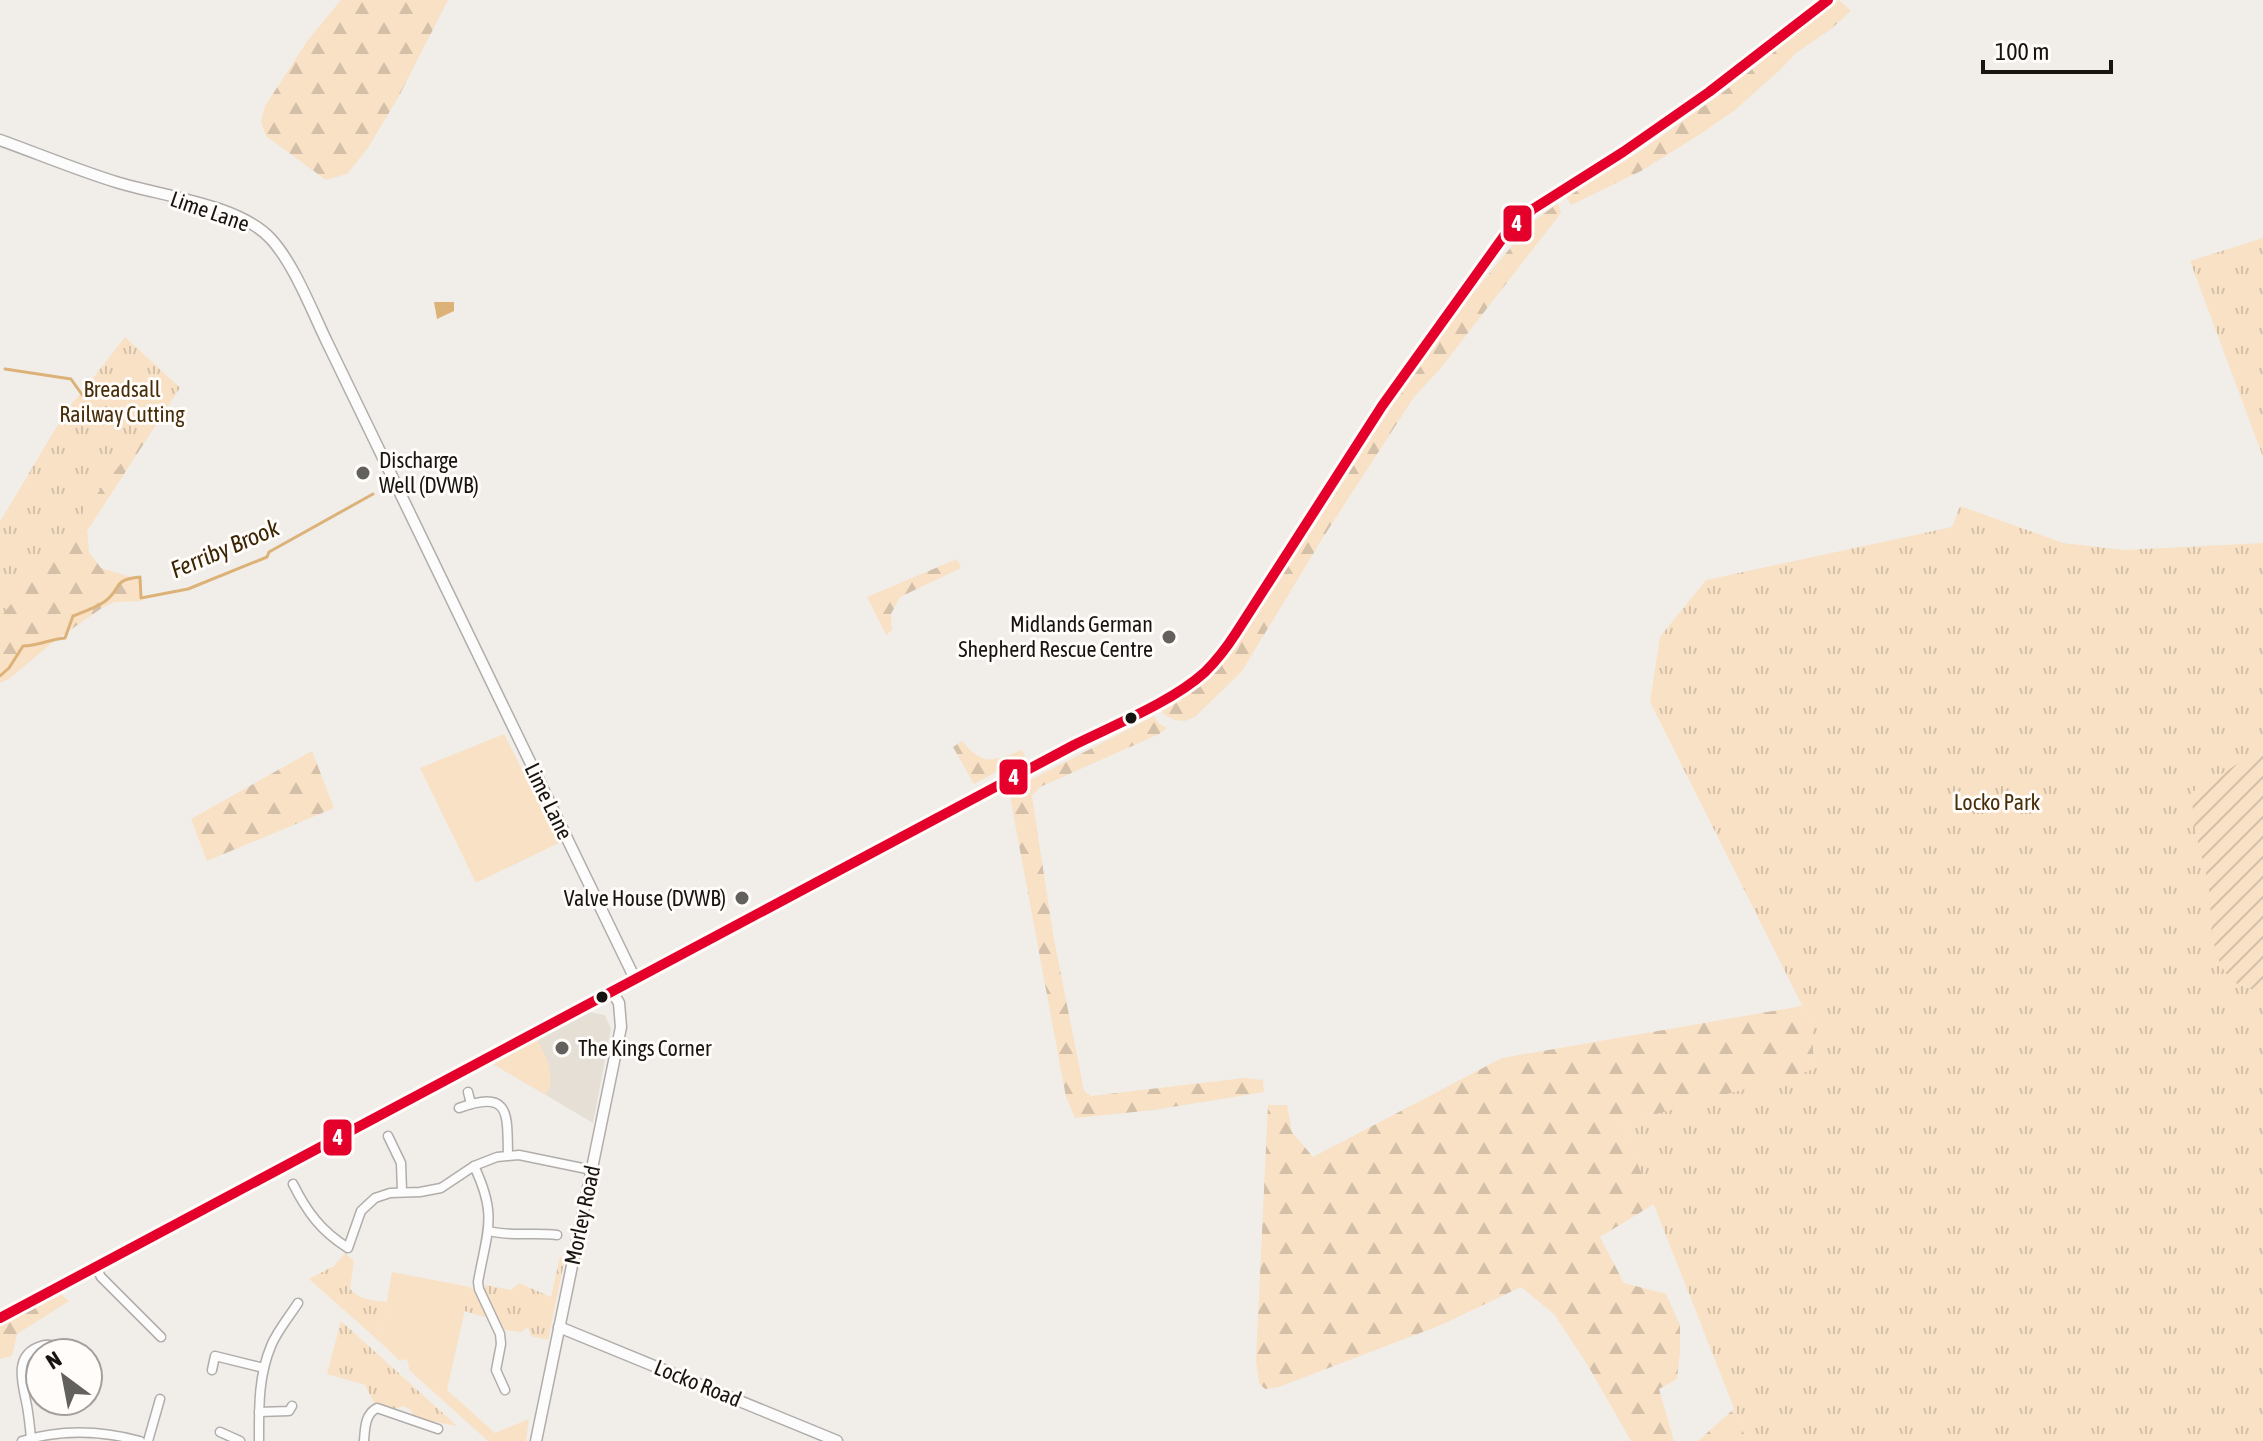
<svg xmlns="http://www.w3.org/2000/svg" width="2263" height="1441" font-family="'Asap Condensed',sans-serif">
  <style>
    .built { fill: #e6dfd6 }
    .grass { fill: #f8e1c5 }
    .forest { fill: url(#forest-firs) }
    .park { fill: url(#park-tufts) }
    .garden { fill: url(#garden-furrows) }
    .water { fill: #ddb279 }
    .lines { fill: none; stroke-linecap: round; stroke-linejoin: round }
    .stream { stroke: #ddb279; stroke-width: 3 }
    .minor-casing { stroke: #b0adaa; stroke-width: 11 }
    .tertiary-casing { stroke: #b0adaa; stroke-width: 13 }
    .minor { stroke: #fdfcfc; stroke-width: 8 }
    .tertiary { stroke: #fdfcfc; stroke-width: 10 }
    .bus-1-casing { stroke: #fffcf9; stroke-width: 16 }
    .bus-1 { stroke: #e4002b; stroke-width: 10 }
    .poi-dot { fill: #63615e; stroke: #fffcf9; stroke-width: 3 }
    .bus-dot { fill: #171512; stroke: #fffcf9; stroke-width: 3 }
    .labels { text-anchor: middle; stroke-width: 6; stroke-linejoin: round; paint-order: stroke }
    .street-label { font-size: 22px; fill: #171512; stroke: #fffcf9 }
    .park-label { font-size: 22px; fill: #462e0b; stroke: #fffcf9 }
    .poi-label { font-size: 22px; fill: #171512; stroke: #fffcf9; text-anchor: start }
    .water-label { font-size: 24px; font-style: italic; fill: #3b2401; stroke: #fffcf9 }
    .line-badge { stroke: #fffcf9; stroke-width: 3 }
    .badge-label { font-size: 22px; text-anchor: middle; font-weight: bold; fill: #fff }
  </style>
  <defs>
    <pattern id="forest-firs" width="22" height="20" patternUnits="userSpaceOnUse" patternTransform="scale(2)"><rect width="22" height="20" fill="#f8e1c5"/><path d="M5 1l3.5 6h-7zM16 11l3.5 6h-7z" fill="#d4c0a8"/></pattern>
    <pattern id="park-tufts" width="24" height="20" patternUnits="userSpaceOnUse" patternTransform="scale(2)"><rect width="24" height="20" fill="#f8e1c5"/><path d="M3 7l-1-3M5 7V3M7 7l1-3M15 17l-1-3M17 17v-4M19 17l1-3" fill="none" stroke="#d4c0a8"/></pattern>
    <pattern id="garden-furrows" width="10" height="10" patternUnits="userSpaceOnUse" patternTransform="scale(2)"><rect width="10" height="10" fill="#f8e1c5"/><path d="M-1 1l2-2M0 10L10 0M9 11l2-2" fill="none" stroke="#d4c0a8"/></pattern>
  </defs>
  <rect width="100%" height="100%" fill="#f1eeea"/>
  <polygon class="built" points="590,1012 605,1015 611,1029 593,1123 493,1064"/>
  <g class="grass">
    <polygon points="504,734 559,843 476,883 420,768"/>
    <path d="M 537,1040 C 547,1057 557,1076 546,1095 L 493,1064 Z"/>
    <polygon points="392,1272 470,1287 447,1390 495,1433 529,1419 526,1441 488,1441 409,1370 408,1361 402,1359 400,1361 380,1342"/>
  </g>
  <g class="forest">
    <polygon points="341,0 448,0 399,96 368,148 347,174 326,180 266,136 261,122 265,106 308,40"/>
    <polygon points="1839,0 1851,11 1831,29 1796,53 1780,70 1735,110 1702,133 1643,170 1571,205 1566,197 1642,150 1722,93"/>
    <path d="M 1558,203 L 1561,213 L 1440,369 L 1414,397 L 1324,536 L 1242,671 L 1196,716 L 1185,721 L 1175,720 L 1165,715 L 1162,711 C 1187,696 1206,681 1225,659 L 1327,507 L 1380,424 L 1447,325 L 1529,225 Z"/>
    <polygon points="126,338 180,388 87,531 89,552 101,568 141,580 142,601 115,602 102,608 53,642 9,679 0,683 0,522 66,411"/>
    <polygon points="957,559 961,567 959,569 900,597 891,614 892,630 886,635 867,597"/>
    <polygon points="1154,716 1158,723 1167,728 1159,734 1040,787 1032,796 1053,934 1084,1091 1091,1096 1244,1078 1263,1080 1264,1092 1154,1110 1075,1118 1066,1097 1009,791"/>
    <path d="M 962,741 C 984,767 993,761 1022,750 L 1025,756 L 974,784 L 953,747 Z"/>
    <polygon points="312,751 334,808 207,861 191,819"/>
    <polygon points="1802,1006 1811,1023 1815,1070 1622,1124 1654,1204 1600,1237 1624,1283 1666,1294 1680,1325 1680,1352 1677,1379 1659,1389 1674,1441 1631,1441 1587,1364 1554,1314 1521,1287 1441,1325 1279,1387 1265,1389 1259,1383 1256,1360 1268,1105 1287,1105 1292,1132 1313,1157 1502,1058"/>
    <polygon points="58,1292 69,1301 17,1334 12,1356 0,1359 0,1324"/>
    <polygon points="1734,1409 1747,1441 1698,1441"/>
  </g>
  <g class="park">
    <polygon points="2263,238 2263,457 2190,261"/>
    <polygon points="125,337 180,388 0,618 0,522 65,414"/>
    <polygon points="1960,506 2063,543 2124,550 2263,543 2263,1441 1747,1441 1622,1124 1815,1069 1811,1023 1650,702 1660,637 1706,580 1952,527"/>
    <path d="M 345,1253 L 354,1261 L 350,1289 C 360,1300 373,1300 387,1302 L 380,1342 L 309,1279 L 334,1266 Z"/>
    <path d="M 560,1257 L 565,1258 L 548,1340 L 531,1336 L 529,1329 L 526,1328 L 521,1332 L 504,1330 C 498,1315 488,1304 484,1289 L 486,1285 L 511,1290 L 519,1283 L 551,1297 Z"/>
    <polygon points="470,1287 475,1291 488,1318 464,1311"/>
    <polygon points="341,1321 457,1426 414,1418 411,1410 403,1406 395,1409 382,1404 375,1405 365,1385 327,1374"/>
  </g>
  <path class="garden" d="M 2263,755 L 2263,991 C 2251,989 2238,987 2230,978 C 2209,955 2212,917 2209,889 C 2206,869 2199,849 2195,829 C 2192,817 2193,804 2192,792 L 2244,760 Z"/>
  <polygon class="water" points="434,302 454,302 454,311 437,319"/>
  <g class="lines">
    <g class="stream">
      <polyline points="5,369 71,379 83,396"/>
      <path d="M 0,676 L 9,668 L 23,646 C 38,646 50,639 65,638 L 73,616 C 83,612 95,608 104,602 C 123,589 110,580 140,577 L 141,598 L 188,589 L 267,557 L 269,552 L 373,494"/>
    </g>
    <g class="minor-casing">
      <g id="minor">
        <polyline points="468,1092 471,1104"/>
        <path d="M 459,1108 C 511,1089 507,1114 508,1155"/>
        <polyline points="388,1136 401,1163 402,1191"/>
        <path d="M 474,1166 C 498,1216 487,1231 478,1282 L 479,1289 L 500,1334 L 501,1344 L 496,1370 L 505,1390"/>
        <path d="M 293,1184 C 307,1212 321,1231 348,1248 L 361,1211 L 375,1198 L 390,1193 L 420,1192 L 441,1188 L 474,1166 L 497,1157 L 519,1155 L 592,1170"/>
        <path d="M 489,1231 C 513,1237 532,1232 557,1235"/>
        <polyline points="96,1267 101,1277 161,1337"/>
        <polyline points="212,1370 215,1356 264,1368"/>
        <polyline points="259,1412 289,1411 292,1406"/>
        <polyline points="220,1432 240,1441"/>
        <path d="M 31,1438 C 30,1428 29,1417 27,1406 C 23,1385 12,1355 41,1346 C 50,1343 57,1346 64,1353"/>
        <path d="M 22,1441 C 61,1429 100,1430 140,1441"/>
        <polyline points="148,1441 160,1399"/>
        <path d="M 259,1441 C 259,1409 258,1377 271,1346 C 277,1331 289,1317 298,1303"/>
        <path d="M 364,1441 C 365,1428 365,1414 377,1408 L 438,1429"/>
      </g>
    </g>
    <g class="tertiary-casing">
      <g id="tertiary">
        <path d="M 0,140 C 39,154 77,170 116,182 C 161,196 239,204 271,239 C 294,264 312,311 327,342 L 635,979"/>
        <path d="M 0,1318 L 1074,745 C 1114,725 1172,702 1205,672 C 1217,660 1227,647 1236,633 L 1382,406 L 1504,236 L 1533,209 L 1623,152 L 1709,92 L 1828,0"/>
        <polyline points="559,1327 837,1441"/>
        <polyline points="536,1441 621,1027 619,1003 612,991"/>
      </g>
    </g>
    <use href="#minor" class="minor"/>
    <use href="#tertiary" class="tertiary"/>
    <g class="bus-1-casing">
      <path id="bus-1" d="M 0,1318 L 1074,745 C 1114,725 1172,702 1205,672 C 1217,660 1227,647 1236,633 L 1382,406 L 1504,236 L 1533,209 L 1623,152 L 1709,92 L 1828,0"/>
    </g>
    <use href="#bus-1" class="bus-1"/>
  </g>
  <g class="poi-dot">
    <circle cx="363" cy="473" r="8"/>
    <circle cx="1169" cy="637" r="8"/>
    <circle cx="742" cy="898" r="8"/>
    <circle cx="562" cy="1048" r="8"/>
  </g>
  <g class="bus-dot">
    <circle cx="1131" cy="718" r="7"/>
    <circle cx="602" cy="997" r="7"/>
  </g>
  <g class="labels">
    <g class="street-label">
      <text transform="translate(210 211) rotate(19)" y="8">Lime Lane</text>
      <text transform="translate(549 801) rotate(64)" y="8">Lime Lane</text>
      <text transform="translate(582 1215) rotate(-78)" y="8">Morley Road</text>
      <text transform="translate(698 1383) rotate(22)" y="8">Locko Road</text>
    </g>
    <g class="park-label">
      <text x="122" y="397">Breadsall<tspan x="122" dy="25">Railway Cutting</tspan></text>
      <text x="1997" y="810">Locko Park</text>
    </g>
    <g class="poi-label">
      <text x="379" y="468">Discharge<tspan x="379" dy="25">Well (DVWB)</tspan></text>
      <text x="1153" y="632" text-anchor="end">Midlands German<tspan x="1153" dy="25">Shepherd Rescue Centre</tspan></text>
      <text x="726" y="906" text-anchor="end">Valve House (DVWB)</text>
      <text x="578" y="1056">The Kings Corner</text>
    </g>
    <g class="water-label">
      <text transform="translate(225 549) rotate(-23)" y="8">Ferriby Brook</text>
    </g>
  </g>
  <g class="line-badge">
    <rect x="1502" y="204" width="31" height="39" rx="8" fill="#e4002b"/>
    <rect x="998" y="758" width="31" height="38" rx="8" fill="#e4002b"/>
    <rect x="322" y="1118" width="31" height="39" rx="8" fill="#e4002b"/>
  </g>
  <g class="badge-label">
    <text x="1517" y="231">4</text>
    <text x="1014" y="785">4</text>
    <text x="338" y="1145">4</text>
  </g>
  <g transform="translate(64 1377) rotate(328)"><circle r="38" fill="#fffcf9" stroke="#a2a09d" stroke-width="2"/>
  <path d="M0-6L14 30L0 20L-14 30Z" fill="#63615e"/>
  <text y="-12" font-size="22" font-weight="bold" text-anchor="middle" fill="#171512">N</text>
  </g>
  <path d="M1983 60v12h128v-12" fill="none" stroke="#171512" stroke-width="4"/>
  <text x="1995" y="60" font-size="24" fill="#171512" stroke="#fffcf9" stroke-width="6" paint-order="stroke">100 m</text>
</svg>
